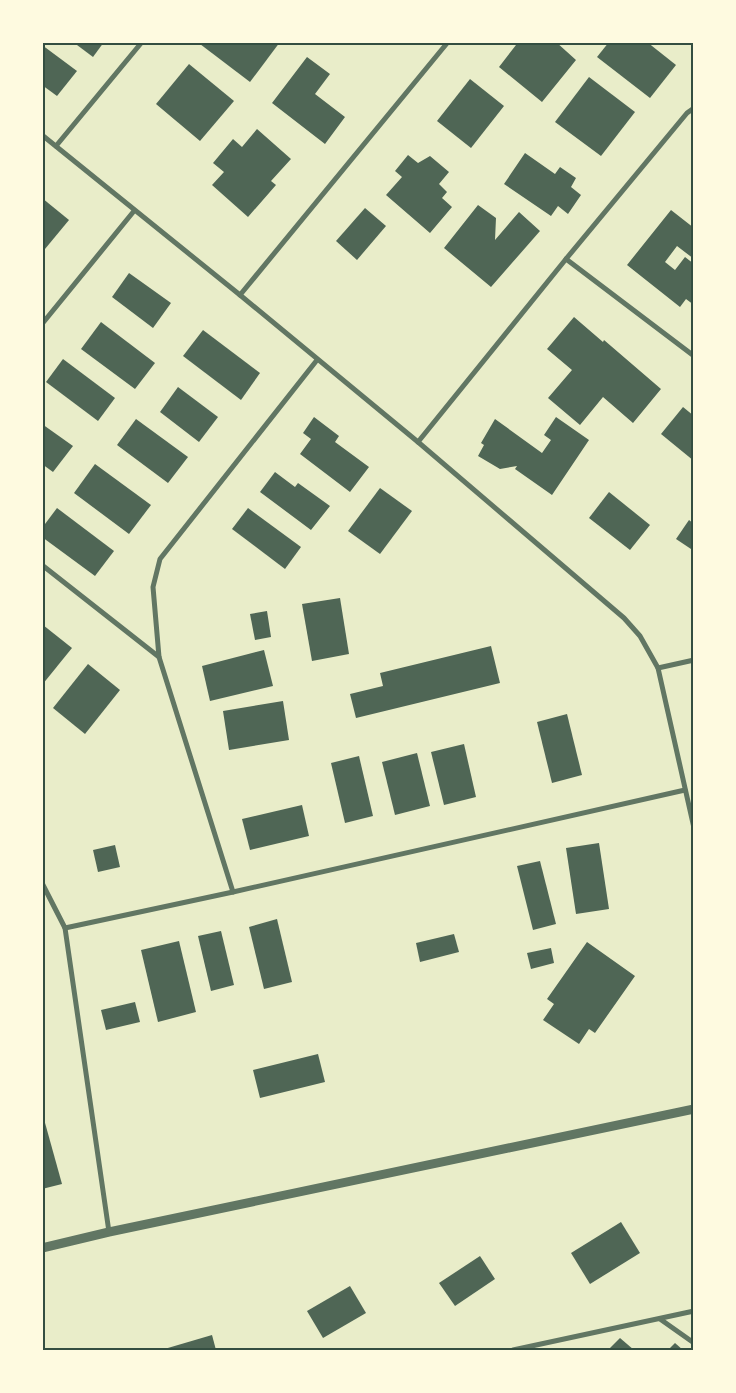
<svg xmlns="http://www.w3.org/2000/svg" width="736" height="1393" font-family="'Golos Text',sans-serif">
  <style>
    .building { fill: #4f6655 }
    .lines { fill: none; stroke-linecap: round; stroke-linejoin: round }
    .minor { stroke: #617663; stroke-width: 5 }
    .tertiary { stroke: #617663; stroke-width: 9 }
    .neatline { fill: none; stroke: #344e41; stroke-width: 2 }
  </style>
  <rect width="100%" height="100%" fill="#e9edc9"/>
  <g class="building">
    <polygon points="73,42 104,42 93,57"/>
    <polygon points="201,42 280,42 250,82 200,44"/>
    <polygon points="513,42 556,42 576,60 542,102 499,67 516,45"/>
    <polygon points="609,42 647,42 676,65 650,98 597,57"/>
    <polygon points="42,45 77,71 57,96 42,85"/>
    <polygon points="307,57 330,74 315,94 345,117 325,144 272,103"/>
    <polygon points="189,64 234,101 200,141 156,104"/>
    <polygon points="589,77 635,112 601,156 555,122"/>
    <polygon points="470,79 504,106 471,148 437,121"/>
    <polygon points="257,129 291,159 271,181 276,185 248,217 212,185 224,172 213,163 233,139 242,147"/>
    <polygon points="525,153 555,174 560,167 576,178 571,187 581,195 568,214 558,206 551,216 504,184"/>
    <polygon points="408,155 418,163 430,156 449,172 439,184 447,192 442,198 452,207 430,233 386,195 402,177 395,171"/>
    <polygon points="42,198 69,220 45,249 42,247"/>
    <polygon points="478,205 496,218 495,240 519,212 540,231 491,287 444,248"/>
    <polygon points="365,208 386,226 357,260 336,241"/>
    <polygon points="671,210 694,228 694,259 677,246 665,262 675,270 685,257 694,264 694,305 686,299 680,307 627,265"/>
    <polygon points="129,273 171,303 153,328 112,297"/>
    <polygon points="574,317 603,342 604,340 661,389 633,423 603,397 580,425 548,398 572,370 547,349"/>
    <polygon points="101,322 155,363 135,389 81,349"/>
    <polygon points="203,330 260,373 241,400 183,356"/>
    <polygon points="63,359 115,398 98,421 46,382"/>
    <polygon points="178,387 218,417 199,442 160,412"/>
    <polygon points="683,407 694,416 694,461 661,434"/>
    <polygon points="314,417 339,436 335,442 369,467 350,492 300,454 311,439 303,433"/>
    <polygon points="556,417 589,440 552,495 515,469 517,466 500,469 478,456 484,445 481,443 495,419 542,453 551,440 544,435"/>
    <polygon points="136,419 188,457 168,483 117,445"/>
    <polygon points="42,424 73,446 53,472 42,464"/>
    <polygon points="95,464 151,505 129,534 74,493"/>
    <polygon points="275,472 295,487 298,483 330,506 311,530 260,492"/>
    <polygon points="380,488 412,511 380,554 348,531"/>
    <polygon points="609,492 650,525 630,550 589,518"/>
    <polygon points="57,508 114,551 95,576 42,537 42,528"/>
    <polygon points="248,508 301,547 285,569 232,529"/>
    <polygon points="689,520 694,524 694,551 676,539"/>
    <polygon points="340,598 349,654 312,661 302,604"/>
    <polygon points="267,611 271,637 255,640 250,614"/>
    <polygon points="43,625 72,648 42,685 42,626"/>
    <polygon points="491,646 500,683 356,718 350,694 383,686 380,673"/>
    <polygon points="264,650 273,686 210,701 202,666"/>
    <polygon points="88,664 120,690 85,734 53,708"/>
    <polygon points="283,701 289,740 229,750 223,711"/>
    <polygon points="567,714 582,775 552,783 537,722"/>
    <polygon points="464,744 476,797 444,805 431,752"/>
    <polygon points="417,753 430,806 395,815 382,762"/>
    <polygon points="359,756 373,816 345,823 331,763"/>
    <polygon points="302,805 309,836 250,850 242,819"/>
    <polygon points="599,843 609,909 576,914 566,848"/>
    <polygon points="115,845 120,867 98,872 93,850"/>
    <polygon points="540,861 556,924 533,930 517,866"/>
    <polygon points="277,919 292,982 264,989 249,927"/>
    <polygon points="221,931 234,985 211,991 198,936"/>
    <polygon points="454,934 459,952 420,962 416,943"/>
    <polygon points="179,941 196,1012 158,1022 141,950"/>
    <polygon points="587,942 635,976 595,1033 589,1029 579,1044 543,1020 554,1004 547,999"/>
    <polygon points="551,948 554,963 531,969 527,953"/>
    <polygon points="135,1002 140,1022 106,1030 101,1010"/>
    <polygon points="318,1054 325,1082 260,1098 253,1070"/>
    <polygon points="42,1112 62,1184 42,1189"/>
    <polygon points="621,1222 640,1253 590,1284 571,1253"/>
    <polygon points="480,1256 495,1279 455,1306 439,1283"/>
    <polygon points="350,1286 366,1313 323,1338 307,1311"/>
    <polygon points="212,1335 216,1350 161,1350"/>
    <polygon points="620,1338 634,1350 608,1350"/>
    <polygon points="675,1343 683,1350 668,1350"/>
  </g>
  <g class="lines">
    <g class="minor">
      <polyline points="42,135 240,295 418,442 624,618 640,636 658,668 694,828"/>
      <polyline points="56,146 142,42"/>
      <polyline points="566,259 694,356"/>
      <polyline points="240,295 448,42"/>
      <polyline points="42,324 134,211"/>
      <polyline points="418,442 566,259 687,113 694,108"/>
      <polyline points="42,565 159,657"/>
      <polyline points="658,668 694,660"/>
      <polyline points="42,883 65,928 109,1232"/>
      <polyline points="233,892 159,657 153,587 160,559 317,360"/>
      <polyline points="65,928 233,892 685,790"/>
      <polyline points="660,1319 694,1343"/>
      <polyline points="513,1350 694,1311"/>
    </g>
    <polyline class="tertiary" points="42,1248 109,1232 694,1109"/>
  </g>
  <rect width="736" height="1393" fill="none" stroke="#fefae0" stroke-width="88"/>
  <rect x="44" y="44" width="648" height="1305" class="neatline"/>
</svg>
